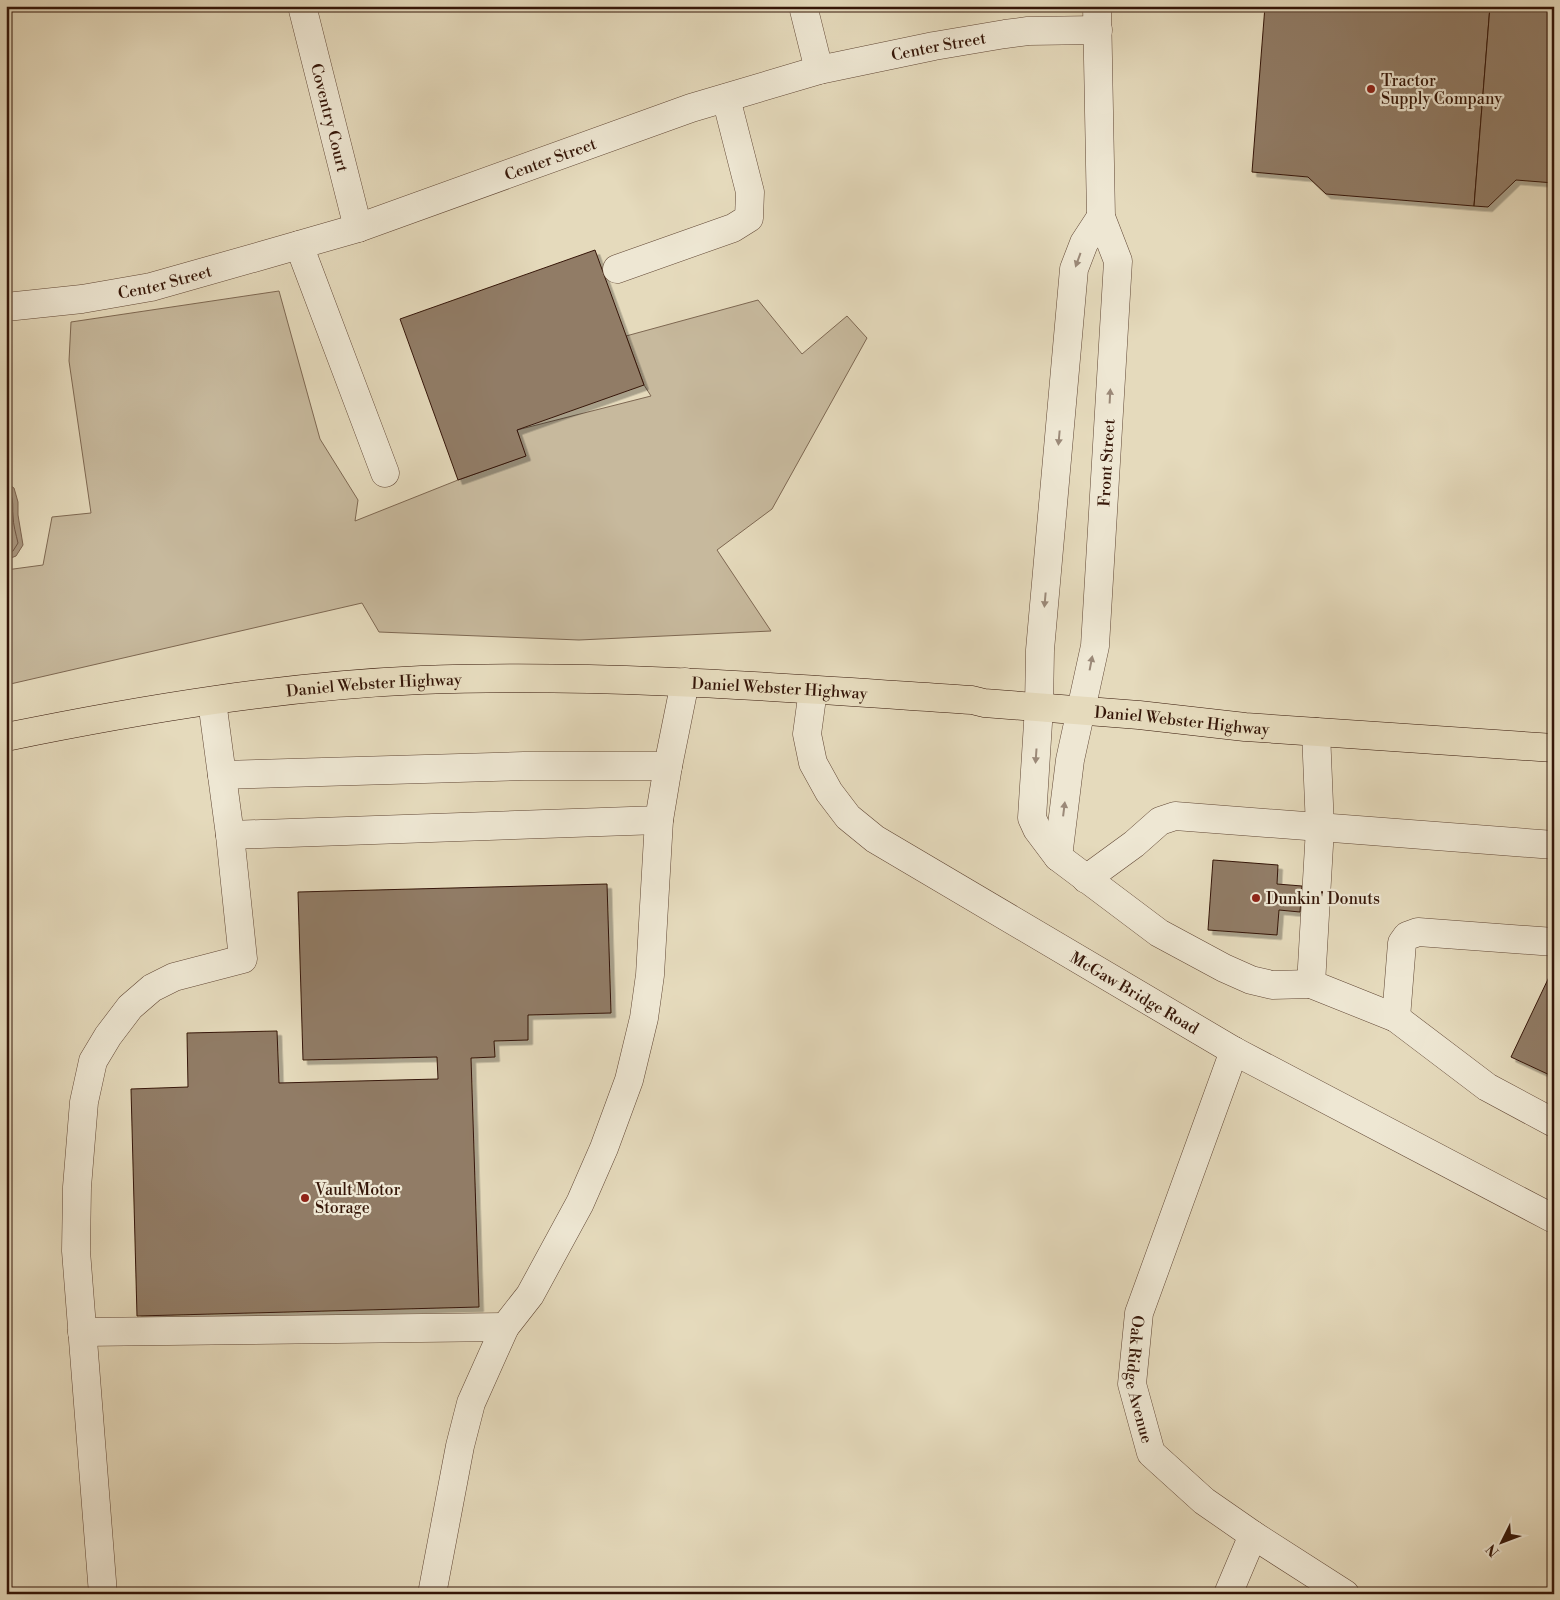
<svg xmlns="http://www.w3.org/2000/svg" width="1560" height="1600" font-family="'Libre Bodoni',serif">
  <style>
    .green { fill: #c7b99d; stroke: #7e6852 }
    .water { fill: #a9977f; stroke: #7b634f }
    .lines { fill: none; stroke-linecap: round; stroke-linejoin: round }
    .shore { stroke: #6f5644; stroke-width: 1 }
    .building { fill: #917c66; stroke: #351608; filter: url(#shadow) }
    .minor-casing { stroke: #614735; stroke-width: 29 }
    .major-casing { stroke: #351608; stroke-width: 29 }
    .minor { stroke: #eee7d3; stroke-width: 28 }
    .major { stroke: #e5dabc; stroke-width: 28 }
    .oneway { fill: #9b8978 }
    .poi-dot { fill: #8f2418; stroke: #eee7d3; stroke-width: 2 }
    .labels { text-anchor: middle; stroke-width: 4.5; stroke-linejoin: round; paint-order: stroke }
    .street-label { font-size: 16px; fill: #351608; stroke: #eee7d3 }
    .poi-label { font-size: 16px; fill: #351608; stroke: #eee7d3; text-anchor: start }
  </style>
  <defs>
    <filter id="shadow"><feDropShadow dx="4.5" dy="4.5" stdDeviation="0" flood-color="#0004"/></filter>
  </defs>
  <rect width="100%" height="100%" fill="#e5dabc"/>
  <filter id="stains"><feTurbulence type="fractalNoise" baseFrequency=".004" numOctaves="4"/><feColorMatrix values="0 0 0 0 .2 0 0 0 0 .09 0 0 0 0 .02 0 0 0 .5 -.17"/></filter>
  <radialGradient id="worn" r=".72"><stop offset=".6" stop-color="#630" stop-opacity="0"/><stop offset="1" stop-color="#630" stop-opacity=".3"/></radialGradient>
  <polygon class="green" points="279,291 320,439 358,500 355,521 458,480 525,456 517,430 651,396 644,385 626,336 758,300 802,354 847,316 867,338 772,509 717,550 771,631 579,640 379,632 362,603 6,685 6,570 43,565 52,517 91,513 69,361 71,322"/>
  <polygon class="water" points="6,483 14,488 18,502 18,515 23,545 16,556 6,560"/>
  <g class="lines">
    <path class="shore" d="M 6,489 C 15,495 12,506 13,515 C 13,525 16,534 18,543 L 13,551 L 6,554"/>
  </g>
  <g class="building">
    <polygon points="1265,6 1490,6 1474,206 1326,194 1308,177 1252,172"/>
    <polygon points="1490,6 1554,6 1554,183 1516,180 1488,207 1474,206"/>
    <polygon points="595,250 644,385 517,430 526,456 458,480 400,319"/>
    <polygon points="1213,860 1278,865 1277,884 1302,886 1300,912 1279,910 1277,935 1208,930"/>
    <polygon points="607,884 611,1013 528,1015 528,1040 494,1041 495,1057 471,1058 479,1307 137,1316 131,1089 188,1087 187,1033 277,1031 279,1083 438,1079 437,1057 303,1060 298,892"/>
    <polygon points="1550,975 1554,976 1554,1077 1511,1057"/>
  </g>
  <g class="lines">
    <g class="minor-casing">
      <g id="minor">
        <path id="s1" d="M 302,6 L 358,228"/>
        <polyline points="803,6 819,70"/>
        <polyline points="1101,217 1084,243 1074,269 1040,650 1039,707 1032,818 1037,829 1058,857 1159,933 1224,968 1251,980 1272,985 1311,984"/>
        <polyline points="299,245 385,473"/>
        <polyline points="617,269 733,228 749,218 750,192 726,98"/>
        <path id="s2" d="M 6,307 L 82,299 L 151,287 L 264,255 L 358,228 L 691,108 L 819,70 L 934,46 L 1005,34 L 1028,31 L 1098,30"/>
        <path id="s3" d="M 813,690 L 807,734 L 813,763 L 829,792 L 848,817 L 875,839 L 1234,1051 L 1554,1219"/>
        <polyline points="212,701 230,835 659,820 668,766 685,682"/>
        <polyline points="1316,732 1320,828 1311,984 1396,1018 1487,1087 1554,1123"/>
        <polyline points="222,775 524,766 668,766"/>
        <path id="s4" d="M 1058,857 L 1070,760 L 1095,646 L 1118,261 L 1101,217 L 1097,6"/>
        <polyline points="1086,879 1134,844 1160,821 1175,816 1554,845"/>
        <polyline points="1396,1018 1402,943 1407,936 1418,932 1554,942"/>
        <path id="s5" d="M 1234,1051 L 1139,1313 L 1132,1384 L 1151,1453 L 1204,1501 L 1253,1535 L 1345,1594"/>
        <polyline points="82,1332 505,1327"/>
        <polyline points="103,1594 76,1251 77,1187 84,1102 93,1061 108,1036 130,1007 152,988 174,977 243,959 230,835"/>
        <polyline points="432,1594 460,1446 471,1403 505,1327 530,1295 580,1203 604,1148 629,1080 644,1018 650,975 659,820"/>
        <polyline points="1228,1594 1253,1535"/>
      </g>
    </g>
    <g class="major-casing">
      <g id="major">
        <path id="s6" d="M 6,737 C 143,709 282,686 421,680 C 605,673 789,688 972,700 L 984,703 L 1139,715 L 1245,727 L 1554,748"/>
      </g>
    </g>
    <use href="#minor" class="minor"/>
    <use href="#major" class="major"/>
  </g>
  <defs><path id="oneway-solid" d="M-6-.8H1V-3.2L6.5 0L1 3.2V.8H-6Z" transform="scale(1.25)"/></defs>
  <g class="oneway">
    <use href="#oneway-solid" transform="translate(1078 260) rotate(110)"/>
    <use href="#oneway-solid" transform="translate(1110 396) rotate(-87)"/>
    <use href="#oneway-solid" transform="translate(1059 438) rotate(95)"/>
    <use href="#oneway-solid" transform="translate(1045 600) rotate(95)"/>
    <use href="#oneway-solid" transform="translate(1091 663) rotate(-79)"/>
    <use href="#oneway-solid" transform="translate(1036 756) rotate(94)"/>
    <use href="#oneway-solid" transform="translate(1064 809) rotate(-83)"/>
  </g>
  <g class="poi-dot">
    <circle cx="1371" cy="89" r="5"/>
    <circle cx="1256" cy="898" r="5"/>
    <circle cx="305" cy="1198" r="5"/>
  </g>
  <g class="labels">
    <g class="street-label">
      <text dy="6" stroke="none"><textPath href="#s2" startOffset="971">Center Street</textPath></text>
      <text dy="6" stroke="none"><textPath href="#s1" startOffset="115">Coventry Court</textPath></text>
      <text dy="6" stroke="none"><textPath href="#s2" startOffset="566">Center Street</textPath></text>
      <text dy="6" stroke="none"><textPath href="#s2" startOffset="161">Center Street</textPath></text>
      <text dy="6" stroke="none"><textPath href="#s4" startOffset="398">Front Street</textPath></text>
      <text dy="6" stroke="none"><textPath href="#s6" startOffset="372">Daniel Webster Highway</textPath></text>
      <text dy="6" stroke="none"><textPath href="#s6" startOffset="778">Daniel Webster Highway</textPath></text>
      <text dy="6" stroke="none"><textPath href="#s6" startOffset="1182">Daniel Webster Highway</textPath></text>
      <text dy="6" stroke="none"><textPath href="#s3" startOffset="475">McGaw Bridge Road</textPath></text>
      <text dy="6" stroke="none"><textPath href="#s5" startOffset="346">Oak Ridge Avenue</textPath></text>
    </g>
    <g class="poi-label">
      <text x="1381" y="86">Tractor<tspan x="1381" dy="18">Supply Company</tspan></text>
      <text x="1266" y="904">Dunkin' Donuts</text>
      <text x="315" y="1195">Vault Motor<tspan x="315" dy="18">Storage</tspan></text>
    </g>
  </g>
  <rect width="1560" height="1600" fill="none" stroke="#e5dabc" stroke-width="25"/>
  <rect x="8" y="8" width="1545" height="1585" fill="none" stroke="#351608" stroke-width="2.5"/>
  <rect x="12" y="12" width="1535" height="1575" fill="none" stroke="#351608"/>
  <g transform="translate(1502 1542) rotate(228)" stroke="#eee7d3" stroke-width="4" paint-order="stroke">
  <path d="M0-4L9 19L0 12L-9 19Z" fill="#351608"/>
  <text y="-8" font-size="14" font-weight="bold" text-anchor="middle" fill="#351608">N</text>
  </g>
  <rect width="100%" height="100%" filter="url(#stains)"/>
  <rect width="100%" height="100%" fill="url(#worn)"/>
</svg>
